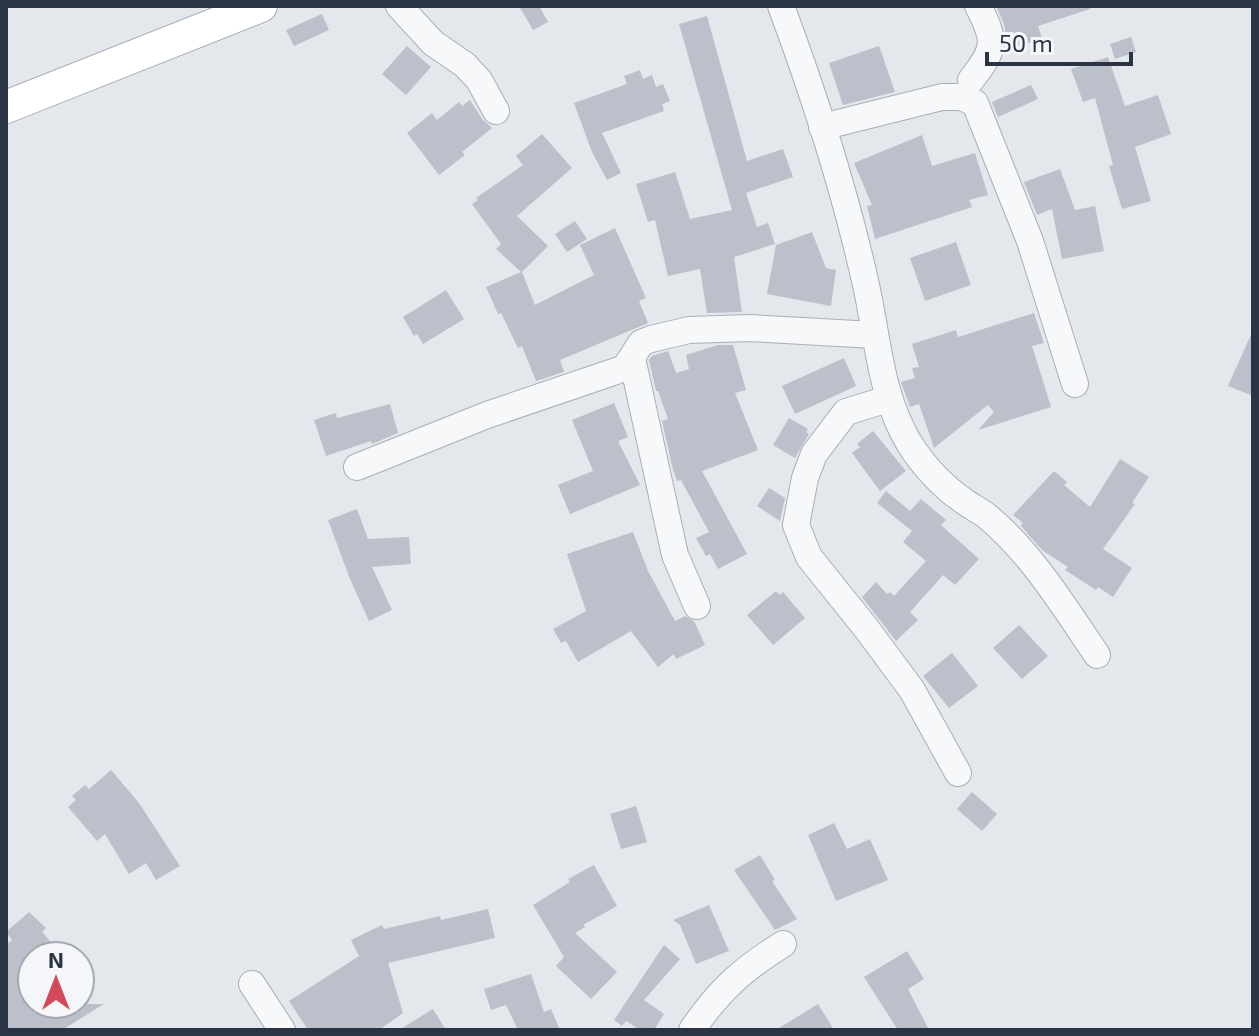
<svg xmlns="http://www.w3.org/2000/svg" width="1259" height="1036" font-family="'Exo 2',sans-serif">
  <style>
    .building { fill: #bbc0ca }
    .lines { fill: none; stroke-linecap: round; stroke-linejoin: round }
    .minor-casing { stroke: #a9aeb7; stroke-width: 28 }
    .major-casing { stroke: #a3abb8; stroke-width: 34 }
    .minor { stroke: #f7f8fa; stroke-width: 26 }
    .major { stroke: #fff; stroke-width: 32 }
  </style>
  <rect width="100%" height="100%" fill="#e4e7ec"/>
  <g class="building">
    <polygon points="519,6 539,6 548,22 533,30"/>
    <polygon points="996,6 1089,6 1090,9 1038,26 1042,38 1008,50 1004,24"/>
    <polygon points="322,14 329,30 294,46 286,30"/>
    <polygon points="707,16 747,161 783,149 793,177 746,193 757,227 768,223 775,244 734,257 742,312 707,313 700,269 668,276 655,220 648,222 636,184 675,172 690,219 732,210 679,24"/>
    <polygon points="1131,37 1136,52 1115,59 1110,44"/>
    <polygon points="407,46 431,67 406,95 382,74"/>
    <polygon points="879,46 895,92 843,105 829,63"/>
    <polygon points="1108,57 1125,106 1158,95 1171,134 1135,147 1151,201 1122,209 1109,166 1113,165 1095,98 1083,102 1071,69"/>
    <polygon points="640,70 643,79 652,75 656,87 663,84 670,101 662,104 664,111 602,133 621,173 607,180 592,152 574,103 627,84 624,76"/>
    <polygon points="1031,85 1038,99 998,117 992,102"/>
    <polygon points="470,100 482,119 492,128 462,152 465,155 439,175 407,133 432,113 437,120 459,102 462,106"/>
    <polygon points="542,134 572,168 517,216 548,246 522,272 535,305 594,275 580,245 615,228 646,298 639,301 648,323 560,360 564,372 536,381 522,346 518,348 501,313 498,314 486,287 521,272 496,249 501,244 472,204 478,200 476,198 523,165 516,156"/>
    <polygon points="922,135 932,166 975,153 988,195 969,200 972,207 875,239 867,206 872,205 854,163"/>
    <polygon points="1060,169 1075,210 1095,206 1104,251 1062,259 1052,209 1037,215 1024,182"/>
    <polygon points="575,221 587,239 567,252 555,234"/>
    <polygon points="812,232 826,268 836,270 831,306 767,294 776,245"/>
    <polygon points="956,242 971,285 925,301 910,258"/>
    <polygon points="446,290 464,319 423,344 417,334 414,336 403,317"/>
    <polygon points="1034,313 1044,343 1032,346 1051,407 978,430 994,412 988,405 934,448 919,404 910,407 901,382 915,378 912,368 919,367 912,344 956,330 958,337"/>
    <polygon points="1253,330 1253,396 1228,386"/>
    <polygon points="718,345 733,345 746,390 735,393 758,450 702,471 747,554 718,569 710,554 706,556 696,538 709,532 681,480 677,481 673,470 662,421 668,419 658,391 656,391 649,360 652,356 668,351 676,373 689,369 686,355"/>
    <polygon points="844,358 856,386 795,414 782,386"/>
    <polygon points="614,403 628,437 618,441 640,485 570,514 558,485 593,471 572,420"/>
    <polygon points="390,404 398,433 372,444 371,441 326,456 314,420 336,413 337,418"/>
    <polygon points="789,418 808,429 806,432 809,434 795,458 773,445"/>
    <polygon points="873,431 906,471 880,491 852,453 860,447 857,444"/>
    <polygon points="1120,459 1149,477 1132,503 1135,504 1103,549 1132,568 1113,597 1098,587 1096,590 1065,570 1068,567 1042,550 1021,526 1023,523 1013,515 1054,471 1067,482 1064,485 1090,507"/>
    <polygon points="769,488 785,498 780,521 757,506"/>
    <polygon points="886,491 910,511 921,499 946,520 941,525 979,559 955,585 943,575 910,612 918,620 896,641 862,597 876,582 887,594 890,592 894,596 926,561 903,542 912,531 877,503"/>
    <polygon points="357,509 368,539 409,537 411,564 372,567 392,610 369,621 350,579 328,520"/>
    <polygon points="633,532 648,571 675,621 685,616 694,621 705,645 676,659 674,654 658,667 631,631 578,662 566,641 561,643 553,629 586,611 567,554"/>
    <polygon points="776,591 780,595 783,592 805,618 773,645 747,615"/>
    <polygon points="1019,625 1048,656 1022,679 993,648"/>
    <polygon points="952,653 978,686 949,708 923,676"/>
    <polygon points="111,770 139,803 180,866 156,880 146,863 129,874 105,834 97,841 68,807 76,800 72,796 85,785 89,789"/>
    <polygon points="972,792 997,814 982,831 957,809"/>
    <polygon points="636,806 647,842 621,849 610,814"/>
    <polygon points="834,823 847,849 870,839 888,880 836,901 808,835"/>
    <polygon points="760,855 775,880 772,881 797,919 775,930 734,870"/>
    <polygon points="594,865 617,906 583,925 585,927 575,933 617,972 591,999 556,966 564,957 533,905 570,882 568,879"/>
    <polygon points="709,905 729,951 696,964 680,925 673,920"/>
    <polygon points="488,909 495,938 388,963 403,1013 379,1030 308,1030 289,1001 359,956 351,940 382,925 384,929 440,916 441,920"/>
    <polygon points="29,912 46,928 42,932 63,956 32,956 32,1004 104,1004 62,1030 6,1030 6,945 12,940 6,932"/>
    <polygon points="664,945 680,959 644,1000 664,1014 654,1030 640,1030 626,1021 622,1026 614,1020"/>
    <polygon points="907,951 924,979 908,989 929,1030 898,1030 864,977"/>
    <polygon points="531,974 544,1012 551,1009 560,1030 518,1030 506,1005 491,1010 484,989"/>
    <polygon points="818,1004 834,1030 776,1030"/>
    <polygon points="433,1009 446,1030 399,1030"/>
  </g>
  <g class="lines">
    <g class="minor-casing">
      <g id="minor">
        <polyline points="399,6 433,43 465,65 479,80 496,111"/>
        <path d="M 781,6 C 815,97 845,191 866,285 C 878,339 880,394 909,443 C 924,467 944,488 968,504 C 974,508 982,512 988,517 C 1032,554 1065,608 1097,655"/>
        <path d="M 971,80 C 995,49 997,42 978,6"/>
        <polyline points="822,127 942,97 961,97 975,103 1030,241 1075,384"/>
        <polyline points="632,358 675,555 697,606"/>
        <polyline points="888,399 846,412 814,454 805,478 796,525 809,557 866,628 912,690 958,773"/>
        <polyline points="357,467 487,415 625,368 641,343 651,339 689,330 749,328 874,335"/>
        <polyline points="252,984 282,1030"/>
        <path d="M 692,1030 C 720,989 742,970 783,944"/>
      </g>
    </g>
    <g class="major-casing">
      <polyline id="major" points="6,107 261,6"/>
    </g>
    <use href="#minor" class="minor"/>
    <use href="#major" class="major"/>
  </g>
  <rect width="1259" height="1036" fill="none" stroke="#2b3445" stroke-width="16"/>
  <g transform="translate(56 980)"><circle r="38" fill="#f4f6f9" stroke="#a4a8b1" stroke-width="2"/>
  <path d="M0-6L14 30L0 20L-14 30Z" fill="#d1495b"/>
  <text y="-12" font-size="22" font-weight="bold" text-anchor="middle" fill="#2b3445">N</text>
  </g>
  <path d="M987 52v12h144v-12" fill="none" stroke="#2b3445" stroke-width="4"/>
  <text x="999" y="52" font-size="24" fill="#2b3445" stroke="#f4f6f9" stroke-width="6" paint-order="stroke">50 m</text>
</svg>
